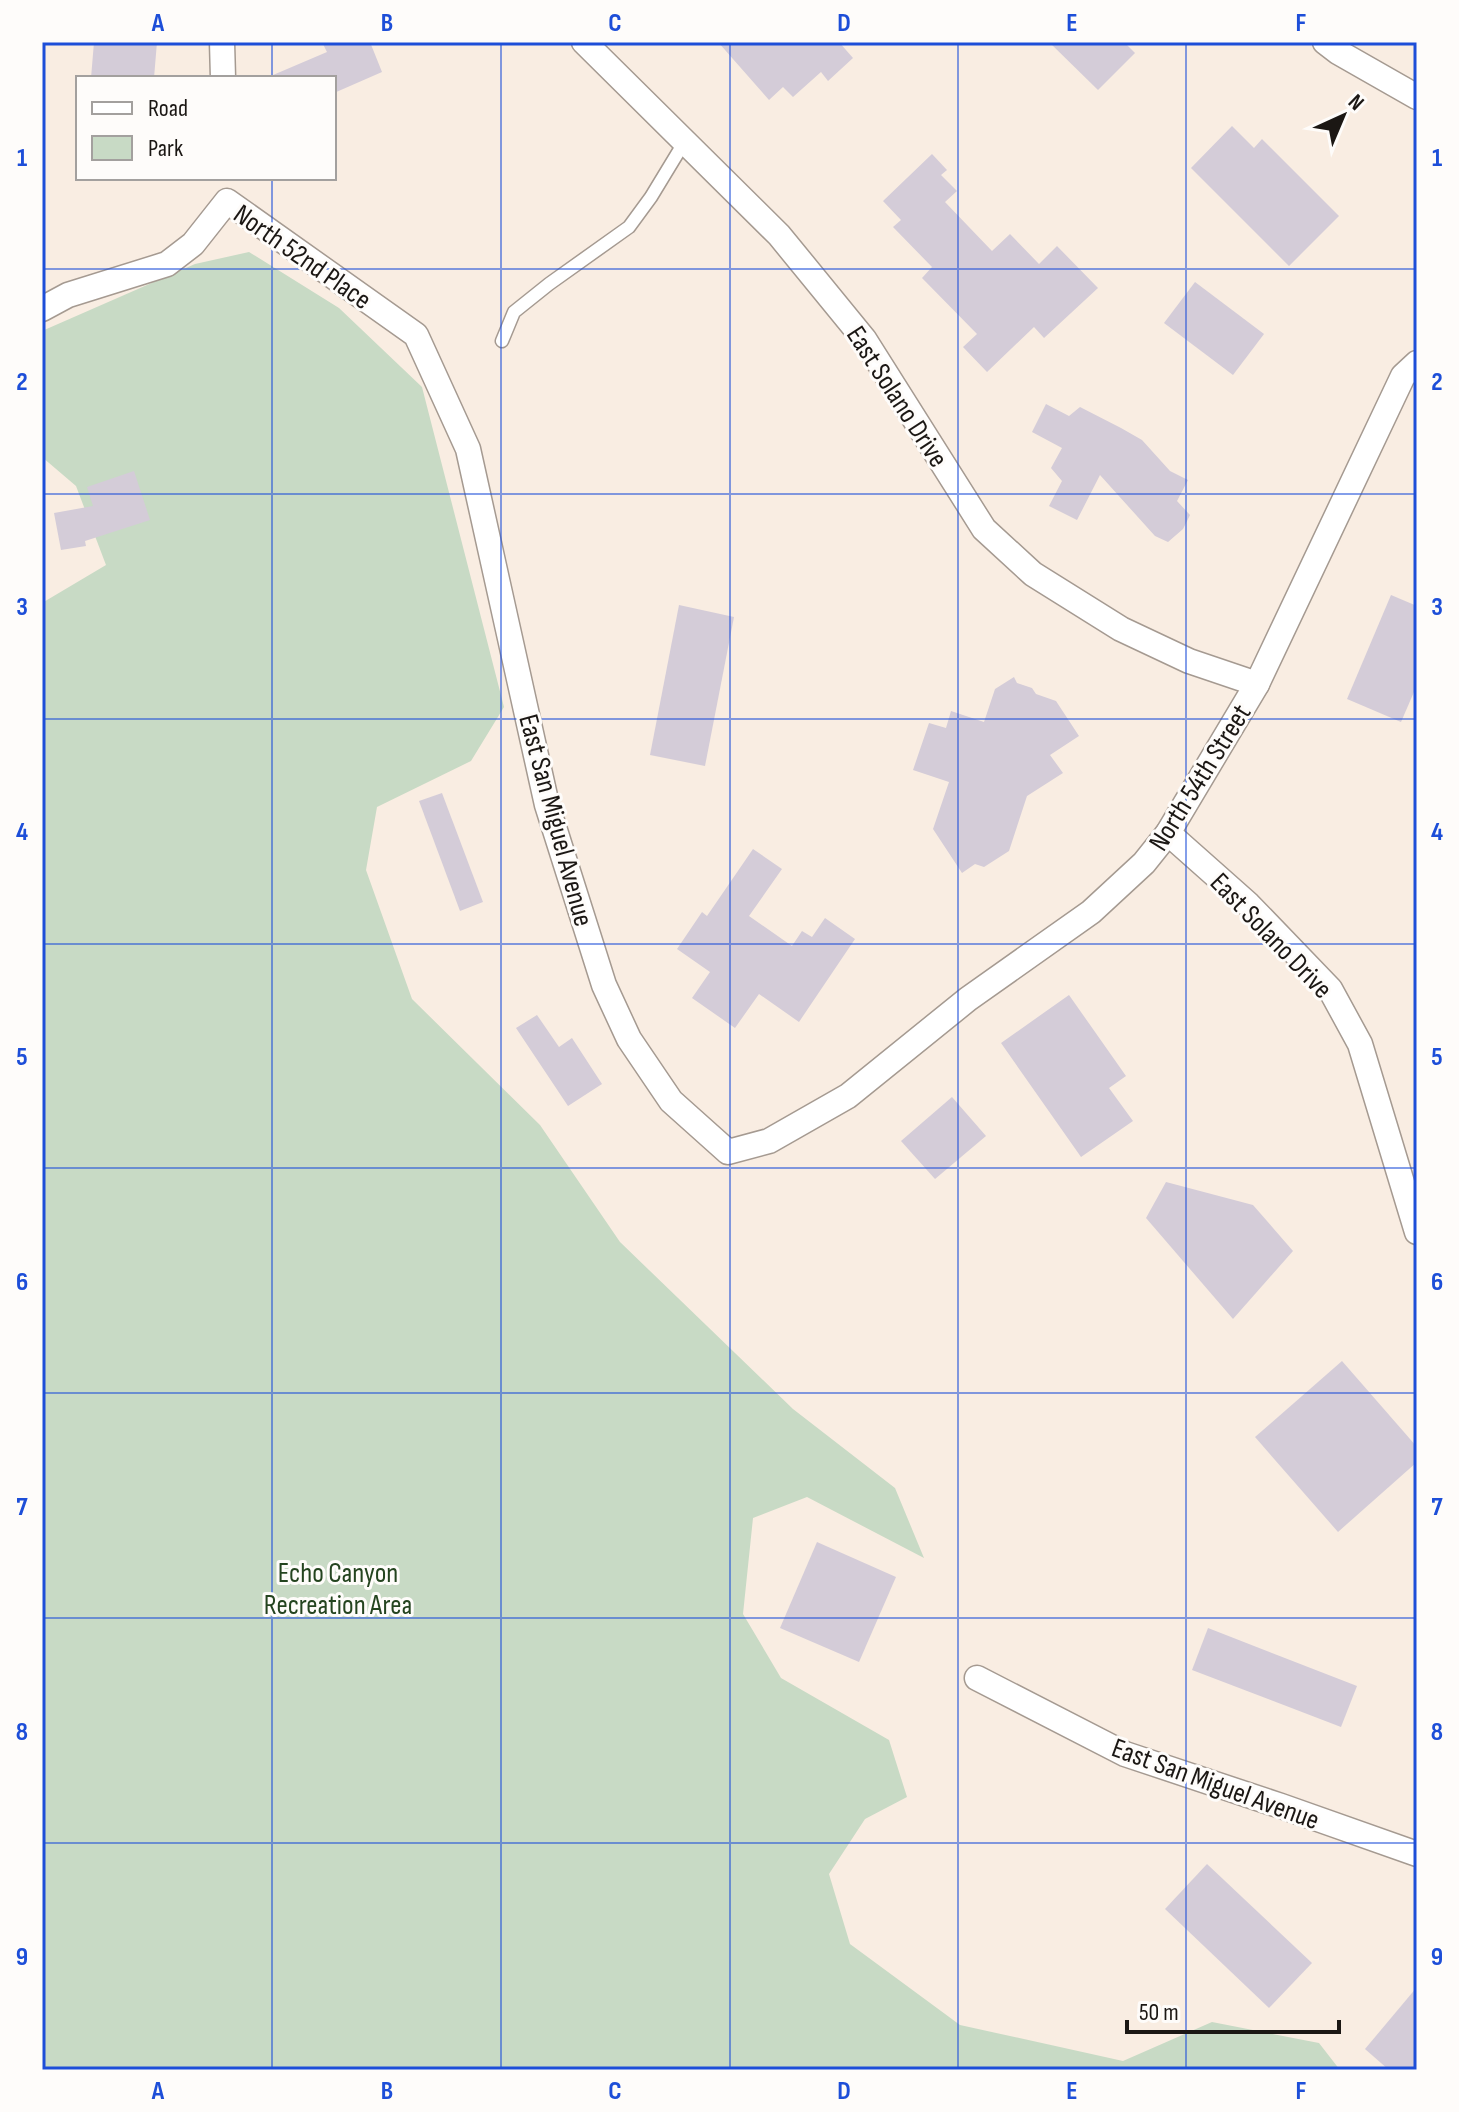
<svg xmlns="http://www.w3.org/2000/svg" width="1459" height="2112" font-family="'Sofia Sans Condensed',sans-serif">
  <style>
    .green { fill: #c8dac5 }
    .building { fill: #d4ccd8 }
    .lines { fill: none; stroke-linecap: round; stroke-linejoin: round }
    .service-casing { stroke: #a59a91; stroke-width: 15 }
    .minor-casing { stroke: #a59a91; stroke-width: 27 }
    .service { stroke: #fff; stroke-width: 12 }
    .minor { stroke: #fff; stroke-width: 24 }
    .grid { fill: none; stroke: #1d4ed8; stroke-width: 2; stroke-opacity: 0.55 }
    .labels { text-anchor: middle; stroke-width: 6; stroke-linejoin: round; paint-order: stroke }
    .street-label { font-size: 28px; fill: #1b1714; stroke: #fefcfa }
    .park-label { font-size: 28px; fill: #24441f; stroke: #fefcfa }
    .neatline { fill: none; stroke: #1d4ed8; stroke-width: 3 }
    .grid-label { font-size: 26px; text-anchor: middle; font-weight: bold; fill: #1d4ed8 }
  </style>
  <rect width="100%" height="100%" fill="#f9ede2"/>
  <polygon class="green" points="249,252 339,308 422,387 504,707 471,761 377,807 366,870 412,999 540,1125 620,1242 793,1409 895,1488 924,1558 807,1497 753,1518 743,1614 781,1678 889,1740 907,1797 865,1819 829,1874 850,1944 960,2025 1123,2061 1212,2022 1319,2043 1340,2070 42,2070 42,603 106,565 76,486 42,457 42,331 195,264"/>
  <g class="building">
    <polygon points="94,42 157,42 154,78 91,78"/>
    <polygon points="322,42 370,42 382,72 334,93 334,78 266,78 327,52"/>
    <polygon points="718,42 839,42 853,58 828,81 821,72 793,97 783,87 769,100"/>
    <polygon points="1049,42 1124,42 1135,53 1098,90"/>
    <polygon points="1232,126 1254,148 1262,139 1339,216 1289,266 1191,168"/>
    <polygon points="932,154 947,170 941,175 957,191 945,202 992,251 1010,234 1039,264 1057,246 1098,288 1044,338 1034,327 987,372 963,347 977,334 922,278 932,267 893,227 901,220 883,201"/>
    <polygon points="1195,282 1264,334 1233,375 1164,323"/>
    <polygon points="1046,404 1069,416 1080,407 1121,428 1142,440 1170,471 1188,480 1177,501 1190,515 1183,529 1168,542 1155,536 1100,475 1077,520 1049,506 1062,481 1051,468 1062,448 1032,432"/>
    <polygon points="134,471 150,520 85,541 86,546 61,550 54,513 93,506 87,487"/>
    <polygon points="1391,595 1417,606 1417,685 1401,722 1347,699"/>
    <polygon points="679,605 734,617 705,766 650,755"/>
    <polygon points="1014,677 1017,683 1032,688 1036,694 1056,701 1079,736 1050,755 1063,773 1027,796 1009,851 984,867 975,864 962,873 933,829 949,782 913,770 929,723 946,728 951,711 984,722 995,689"/>
    <polygon points="442,793 483,902 460,911 419,801"/>
    <polygon points="753,849 782,869 749,916 792,946 802,931 812,937 825,918 855,939 799,1022 759,994 735,1028 692,998 710,972 677,949 702,912 707,916"/>
    <polygon points="1069,995 1126,1076 1109,1088 1133,1121 1081,1157 1001,1043"/>
    <polygon points="537,1015 559,1047 572,1038 602,1084 568,1106 516,1028"/>
    <polygon points="952,1097 986,1136 935,1179 901,1141"/>
    <polygon points="1166,1182 1253,1205 1293,1251 1233,1319 1146,1218"/>
    <polygon points="1342,1361 1417,1447 1417,1462 1338,1532 1255,1437"/>
    <polygon points="817,1542 896,1577 859,1662 780,1628"/>
    <polygon points="1208,1628 1357,1686 1341,1727 1192,1670"/>
    <polygon points="1207,1864 1312,1963 1269,2008 1165,1909"/>
    <polygon points="1417,1987 1417,2070 1389,2070 1365,2049"/>
  </g>
  <g class="lines">
    <g class="service-casing">
      <polyline id="service" points="502,341 514,312 549,284 629,227 651,197 685,141"/>
    </g>
    <g class="minor-casing">
      <g id="minor">
        <polyline points="222,42 223,78"/>
        <polyline points="584,42 779,235 864,339 984,529 1033,574 1121,629 1189,661 1257,684"/>
        <polyline points="1325,42 1338,52 1417,97"/>
        <polyline points="42,309 68,295 167,264 193,244 227,201 416,335 468,449 547,805 604,985 629,1039 671,1101 728,1152 769,1141 848,1096 968,999 1091,912 1144,863 1168,833 1257,684 1403,376 1417,363"/>
        <polyline points="1168,833 1248,904 1330,989 1360,1044 1417,1232"/>
        <polyline points="977,1678 1125,1754 1281,1806 1417,1854"/>
      </g>
    </g>
    <use href="#service" class="service"/>
    <use href="#minor" class="minor"/>
  </g>
  <path class="grid" d="M 272,42 L 272,78M 501,42 L 501,2070M 730,42 L 730,2070M 958,42 L 958,2070M 1186,42 L 1186,2070M 272,178 L 272,2070M 42,269 L 1417,269M 42,494 L 1417,494M 42,719 L 1417,719M 42,944 L 1417,944M 42,1168 L 1417,1168M 42,1393 L 1417,1393M 42,1618 L 1417,1618M 42,1843 L 1417,1843"/>
  <g class="labels">
    <g class="street-label">
      <text transform="translate(303 256) rotate(35)" y="10">North 52nd Place</text>
      <text transform="translate(898 396) rotate(57)" y="10">East Solano Drive</text>
      <text transform="translate(1199 777) rotate(-58)" y="10">North 54th Street</text>
      <text transform="translate(557 820) rotate(75)" y="10">East San Miguel Avenue</text>
      <text transform="translate(1272 935) rotate(46)" y="10">East Solano Drive</text>
      <text transform="translate(1216 1783) rotate(20)" y="10">East San Miguel Avenue</text>
    </g>
    <g class="park-label">
      <text x="338" y="1582">Echo Canyon<tspan x="338" dy="32">Recreation Area</tspan></text>
    </g>
  </g>
  <rect width="1459" height="2112" fill="none" stroke="#fefcfa" stroke-width="88"/>
  <rect x="76" y="76" width="260" height="104" fill="#fefcfa" stroke="#a3a09e" stroke-width="2"/>
  <rect x="92" y="102" width="40" height="12" fill="#ffffff" stroke="#a3a09e" stroke-width="2"/>
  <text x="148" y="116" font-size="24" fill="#1b1714">Road</text>
  <rect x="92" y="136" width="40" height="24" fill="#c8dac5" stroke="#a3a09e" stroke-width="2"/>
  <text x="148" y="156" font-size="24" fill="#1b1714">Park</text>
  <g transform="translate(1343 116) rotate(44)" stroke="#fefcfa" stroke-width="6" paint-order="stroke">
  <path d="M0-6L14 30L0 20L-14 30Z" fill="#1b1714"/>
  <text y="-12" font-size="22" font-weight="bold" text-anchor="middle" fill="#1b1714">N</text>
  </g>
  <path d="M1127 2020v12h212v-12" fill="none" stroke="#1b1714" stroke-width="4"/>
  <text x="1139" y="2020" font-size="24" fill="#1b1714" stroke="#fefcfa" stroke-width="6" paint-order="stroke">50 m</text>
  <rect x="44" y="44" width="1371" height="2024" class="neatline"/>
  <g class="grid-label">
    <text x="158" y="31">A</text>
    <text x="387" y="31">B</text>
    <text x="615" y="31">C</text>
    <text x="844" y="31">D</text>
    <text x="1072" y="31">E</text>
    <text x="1301" y="31">F</text>
    <text x="22" y="166">1</text>
    <text x="1437" y="166">1</text>
    <text x="22" y="390">2</text>
    <text x="1437" y="390">2</text>
    <text x="22" y="615">3</text>
    <text x="1437" y="615">3</text>
    <text x="22" y="840">4</text>
    <text x="1437" y="840">4</text>
    <text x="22" y="1065">5</text>
    <text x="1437" y="1065">5</text>
    <text x="22" y="1290">6</text>
    <text x="1437" y="1290">6</text>
    <text x="22" y="1515">7</text>
    <text x="1437" y="1515">7</text>
    <text x="22" y="1740">8</text>
    <text x="1437" y="1740">8</text>
    <text x="22" y="1965">9</text>
    <text x="1437" y="1965">9</text>
    <text x="158" y="2099">A</text>
    <text x="387" y="2099">B</text>
    <text x="615" y="2099">C</text>
    <text x="844" y="2099">D</text>
    <text x="1072" y="2099">E</text>
    <text x="1301" y="2099">F</text>
  </g>
</svg>
